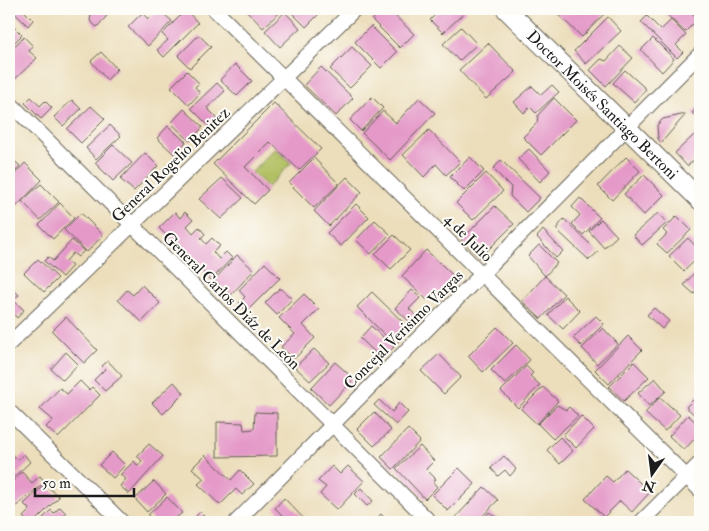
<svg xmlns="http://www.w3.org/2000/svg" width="709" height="531" font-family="'IM FELL Double Pica',serif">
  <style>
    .green { fill: #b1bf61; stroke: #666e3e }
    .building { fill: #e499c8 }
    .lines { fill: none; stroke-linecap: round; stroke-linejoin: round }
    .street-casing { stroke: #656054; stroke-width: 16 }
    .secondary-casing { stroke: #656054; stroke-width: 21 }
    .street { stroke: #fff; stroke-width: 14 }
    .secondary { stroke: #fff; stroke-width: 19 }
    .labels { text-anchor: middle; stroke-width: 4; stroke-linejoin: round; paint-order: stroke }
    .street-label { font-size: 16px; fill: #1c1c1c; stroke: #fdfcf7 }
  </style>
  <rect width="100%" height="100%" fill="#fdfcf7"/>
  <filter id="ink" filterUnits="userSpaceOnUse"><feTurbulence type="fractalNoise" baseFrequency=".02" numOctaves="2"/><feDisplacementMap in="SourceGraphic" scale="10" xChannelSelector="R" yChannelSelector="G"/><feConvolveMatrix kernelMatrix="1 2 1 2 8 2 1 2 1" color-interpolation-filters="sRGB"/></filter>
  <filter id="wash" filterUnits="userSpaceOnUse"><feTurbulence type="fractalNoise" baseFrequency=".0096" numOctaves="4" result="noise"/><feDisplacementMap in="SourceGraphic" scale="20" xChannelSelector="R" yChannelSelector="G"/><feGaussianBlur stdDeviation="1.12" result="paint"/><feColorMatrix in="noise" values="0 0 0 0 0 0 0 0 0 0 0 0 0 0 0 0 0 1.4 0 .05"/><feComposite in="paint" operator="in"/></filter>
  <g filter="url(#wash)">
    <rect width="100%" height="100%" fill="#ecdebb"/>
    <polygon class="green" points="275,148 291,163 268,187 252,172"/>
    <g id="blocks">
      <g class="building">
        <polygon points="12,9 22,9 33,20 28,26 11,10"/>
        <polygon points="92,9 113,9 97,27 90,21"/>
        <polygon points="158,9 172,21 148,46 128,27 142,13 148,19"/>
        <polygon points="247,9 279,9 281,11 263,28 246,10"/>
        <polygon points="292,9 322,9 323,10 306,27 290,11"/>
        <polygon points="383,9 388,9 414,34 400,48 372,20"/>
        <polygon points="441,9 464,9 466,11 443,33 430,20"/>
        <polygon points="552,9 609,9 582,37"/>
        <polygon points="661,9 688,9 698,19 685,32"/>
        <polygon points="692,9 700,9 700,16"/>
        <polygon points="186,10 198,23 164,57 157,50 168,40 162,34"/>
        <polygon points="285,12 300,28 280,47 265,31"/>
        <polygon points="647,16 661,30 671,20 686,35 676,45 683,52 677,58 641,22"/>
        <polygon points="608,17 621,31 586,64 574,51"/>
        <polygon points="9,22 22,35 9,48"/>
        <polygon points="371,26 397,52 381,68 355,42"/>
        <polygon points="461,27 477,44 459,61 443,44"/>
        <polygon points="199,35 211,47 190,68 178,56"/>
        <polygon points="24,37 33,46 29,51 37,58 12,82 9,79 9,51"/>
        <polygon points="653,38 674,59 662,72 641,50"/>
        <polygon points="488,43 516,72 486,99 459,70"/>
        <polygon points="620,46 633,58 606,86 590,70 601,59 606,61"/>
        <polygon points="352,47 372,66 350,88 330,69"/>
        <polygon points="101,52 117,69 107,80 91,61"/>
        <polygon points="235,64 252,81 237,96 220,80"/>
        <polygon points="321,67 353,98 336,116 304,85"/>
        <polygon points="625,70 646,89 634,102 613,83"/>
        <polygon points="187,71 199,83 195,87 200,93 189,105 171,87"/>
        <polygon points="217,83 225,91 207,108 217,118 209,126 191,108"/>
        <polygon points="552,85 559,92 536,113 530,107 524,113 514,102 532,86 541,95"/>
        <polygon points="31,97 40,106 45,101 52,108 41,119 25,103"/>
        <polygon points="372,97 383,108 361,131 350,120"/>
        <polygon points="419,98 435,113 390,160 362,133 383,111 396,123"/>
        <polygon points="554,98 576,120 541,155 523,137 537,123 538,115"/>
        <polygon points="72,100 81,109 63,126 54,117"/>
        <polygon points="274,103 321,149 299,170 270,142 245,167 268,190 254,204 213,164"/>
        <polygon points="700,104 700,121 692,113"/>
        <polygon points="91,106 105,119 81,143 67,129"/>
        <polygon points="184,109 203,127 190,141 171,123"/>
        <polygon points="686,114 661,143 658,139 657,125 663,119"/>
        <polygon points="110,125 121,136 96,159 86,148"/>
        <polygon points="168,126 186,142 174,154 157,138"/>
        <polygon points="429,130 460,162 446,175 436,164 424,177 403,155"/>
        <polygon points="694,135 700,141 700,155 687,166 675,153"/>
        <polygon points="113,145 132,163 113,181 95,163"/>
        <polygon points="529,149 550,171 540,182 518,159"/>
        <polygon points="145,153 158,166 134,191 120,179"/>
        <polygon points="10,157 20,166 9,179 9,158"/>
        <polygon points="470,157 484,171 464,191 450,177"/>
        <polygon points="626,157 640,171 612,200 598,186"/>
        <polygon points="314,158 339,184 314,208 289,183"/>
        <polygon points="501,160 540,198 526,212 510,196 511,187 493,169"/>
        <polygon points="25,163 42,180 13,210 9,206 9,188 14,183 10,179"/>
        <polygon points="486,173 503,191 473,220 456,203"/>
        <polygon points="644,175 664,195 644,215 624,194"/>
        <polygon points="347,177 362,192 329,226 314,211"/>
        <polygon points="222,178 243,198 221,219 199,199"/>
        <polygon points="41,184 59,202 40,220 22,201"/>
        <polygon points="580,198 600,218 583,235 572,224 580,215 572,207"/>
        <polygon points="60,203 74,218 53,239 39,225"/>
        <polygon points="356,204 369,217 341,246 327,233"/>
        <polygon points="495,206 514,224 480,258 461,240"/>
        <polygon points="175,212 180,218 185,212 193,220 187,226 193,233 199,227 205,234 201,238 206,244 212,238 220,246 213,252 219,259 226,252 232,258 211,280 159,228"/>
        <polygon points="81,213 103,235 87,252 64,230"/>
        <polygon points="658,213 667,223 642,245 633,235"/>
        <polygon points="677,216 691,230 667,253 657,244 667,234 663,230"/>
        <polygon points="564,219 598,252 589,260 556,229"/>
        <polygon points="601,219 617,236 604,248 589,231"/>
        <polygon points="375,220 390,234 371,254 356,240"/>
        <polygon points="543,230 563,251 556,258 537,237"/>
        <polygon points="394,235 410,250 391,269 375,254"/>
        <polygon points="688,238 700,251 700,256 684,271 669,256"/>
        <polygon points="72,240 84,251 78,257 73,253 66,261 72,266 62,277 44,261 48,257 53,261"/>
        <polygon points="539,245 557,263 545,276 528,256"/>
        <polygon points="426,250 459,281 440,302 432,295 427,300 402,276"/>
        <polygon points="237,255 254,270 231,295 214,280"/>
        <polygon points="38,259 58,278 44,292 24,273"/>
        <polygon points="265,263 280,278 247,311 239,303 245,297 239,290"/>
        <polygon points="700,266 700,286 694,294 684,285"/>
        <polygon points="545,276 564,294 541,319 522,301"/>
        <polygon points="9,285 19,295 13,300 24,310 17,318 9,309"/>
        <polygon points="142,285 160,303 142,322 118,300 127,290 133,295"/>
        <polygon points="280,288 292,299 277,315 265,303"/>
        <polygon points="412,290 420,298 409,309 418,317 412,324 395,308"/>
        <polygon points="372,292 410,329 395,345 357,307"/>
        <polygon points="304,294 319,309 303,325 315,338 294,359 281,347 295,334 279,318"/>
        <polygon points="565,296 580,311 563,329 548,315"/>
        <polygon points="654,308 669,321 662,329 647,315"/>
        <polygon points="596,316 604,324 581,346 573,338"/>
        <polygon points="66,317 97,350 84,363 52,331"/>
        <polygon points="371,326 394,347 382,359 360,338"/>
        <polygon points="497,327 513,343 483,372 468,356"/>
        <polygon points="603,328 618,344 597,364 582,348"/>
        <polygon points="628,336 642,350 609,384 595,370"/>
        <polygon points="516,345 530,360 505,384 491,370"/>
        <polygon points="314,349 329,363 310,381 295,367"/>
        <polygon points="66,352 78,364 63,380 51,369"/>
        <polygon points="439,354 461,377 444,394 421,371"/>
        <polygon points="108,361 122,376 105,391 94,380 105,369 102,366"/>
        <polygon points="335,362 354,379 329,405 311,388"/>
        <polygon points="634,362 649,377 624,401 609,387"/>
        <polygon points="526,366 533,373 530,376 540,385 518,408 501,391"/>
        <polygon points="655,378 666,391 649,406 638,393"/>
        <polygon points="80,381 89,390 92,387 100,395 58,438 46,427 53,420 40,409 60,388 67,394"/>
        <polygon points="174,382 184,393 163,414 152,403"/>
        <polygon points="543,387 558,401 537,424 521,409"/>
        <polygon points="700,393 700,420 686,407"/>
        <polygon points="660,397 680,415 665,431 645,413"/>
        <polygon points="379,400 392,412 399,403 408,412 396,425 374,405"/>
        <polygon points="557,405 566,410 569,407 578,416 553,439 538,424"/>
        <polygon points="255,412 277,413 277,456 217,457 217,422 243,423 244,430 254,429"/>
        <polygon points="374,412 391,430 374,446 357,429"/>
        <polygon points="688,415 700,426 700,433 684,450 669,436"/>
        <polygon points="581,416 594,429 576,448 563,435"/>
        <polygon points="408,429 420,441 393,469 381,457"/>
        <polygon points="560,437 573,451 560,464 547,450"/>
        <polygon points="149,444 163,456 129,494 120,486 126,479 120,475 134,461 138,466 142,461 137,456"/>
        <polygon points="420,446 434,461 426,469 436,479 433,482 437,487 425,499 396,468"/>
        <polygon points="9,451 17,460 24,454 30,462 9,482"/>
        <polygon points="112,452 125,465 113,478 99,465"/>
        <polygon points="205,455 231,480 240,470 254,484 242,495 236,489 220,505 198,484 204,479 192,468"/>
        <polygon points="504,456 516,469 510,476 505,470 498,476 491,468"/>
        <polygon points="332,466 340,474 348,466 364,481 337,510 320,494 326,487 318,481"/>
        <polygon points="459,468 475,484 448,511 432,495"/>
        <polygon points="625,469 650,492 632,512 620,501 604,517 585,499 606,476 613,482"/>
        <polygon points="22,472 32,483 40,476 45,482 14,508 9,503 9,485"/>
        <polygon points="154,481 166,494 147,512 135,499"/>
        <polygon points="45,484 59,497 34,522 28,522 23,517 30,510 24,504"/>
        <polygon points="484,487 498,500 477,522 459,522 455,518"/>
        <polygon points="361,488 373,501 367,506 355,494"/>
        <polygon points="167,497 182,513 171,522 154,522 148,515"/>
        <polygon points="284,498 307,522 280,522 285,518 275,508"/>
        <polygon points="60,507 66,513 56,522 48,522 43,518 51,510 54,513"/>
        <polygon points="200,512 210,522 190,522"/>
        <polygon points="489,512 500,520 498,522 481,522"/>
        <polygon points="381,514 389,522 373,522"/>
        <polygon points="570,517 575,522 565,522"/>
      </g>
    </g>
  </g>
  <g filter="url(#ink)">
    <use href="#blocks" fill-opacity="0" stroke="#656054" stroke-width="1"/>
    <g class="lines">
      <g class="street-casing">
        <g id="street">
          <polyline points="214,9 700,490"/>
          <polyline points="9,102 430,522"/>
          <polyline points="9,344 355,9"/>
          <polyline points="9,411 122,522"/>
          <polyline points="236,522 700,54"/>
          <polyline points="641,522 700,463"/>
        </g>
      </g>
      <g class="secondary-casing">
        <g id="secondary">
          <path id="s1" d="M 506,9 L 700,200"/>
        </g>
      </g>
      <use href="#street" class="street"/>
      <use href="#secondary" class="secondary"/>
    </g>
  </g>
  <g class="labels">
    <g class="street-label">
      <text dy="6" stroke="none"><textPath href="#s1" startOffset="136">Doctor Moisés Santiago Bertoni</textPath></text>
      <text transform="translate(170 164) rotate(-44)" y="6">General Rogelio Benitez</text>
      <text transform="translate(469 237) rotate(45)" y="6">4 de Julio</text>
      <text transform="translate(232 300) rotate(45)" y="6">General Carlos Diáz de León</text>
      <text transform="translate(403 329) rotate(-45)" y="6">Concejal Verisimo Vargas</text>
    </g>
  </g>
  <rect width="709" height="531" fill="none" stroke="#fdfcf7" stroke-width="30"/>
  <g transform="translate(652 474) rotate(194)" stroke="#fdfcf7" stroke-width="4" paint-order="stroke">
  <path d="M0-4L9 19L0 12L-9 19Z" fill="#1c1c1c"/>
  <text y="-8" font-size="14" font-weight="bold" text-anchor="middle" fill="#1c1c1c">N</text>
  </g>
  <path d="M35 488v8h99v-8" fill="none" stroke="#1c1c1c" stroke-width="2.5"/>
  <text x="42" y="488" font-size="15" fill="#1c1c1c" stroke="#fdfcf7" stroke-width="4" paint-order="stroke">50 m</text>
</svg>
